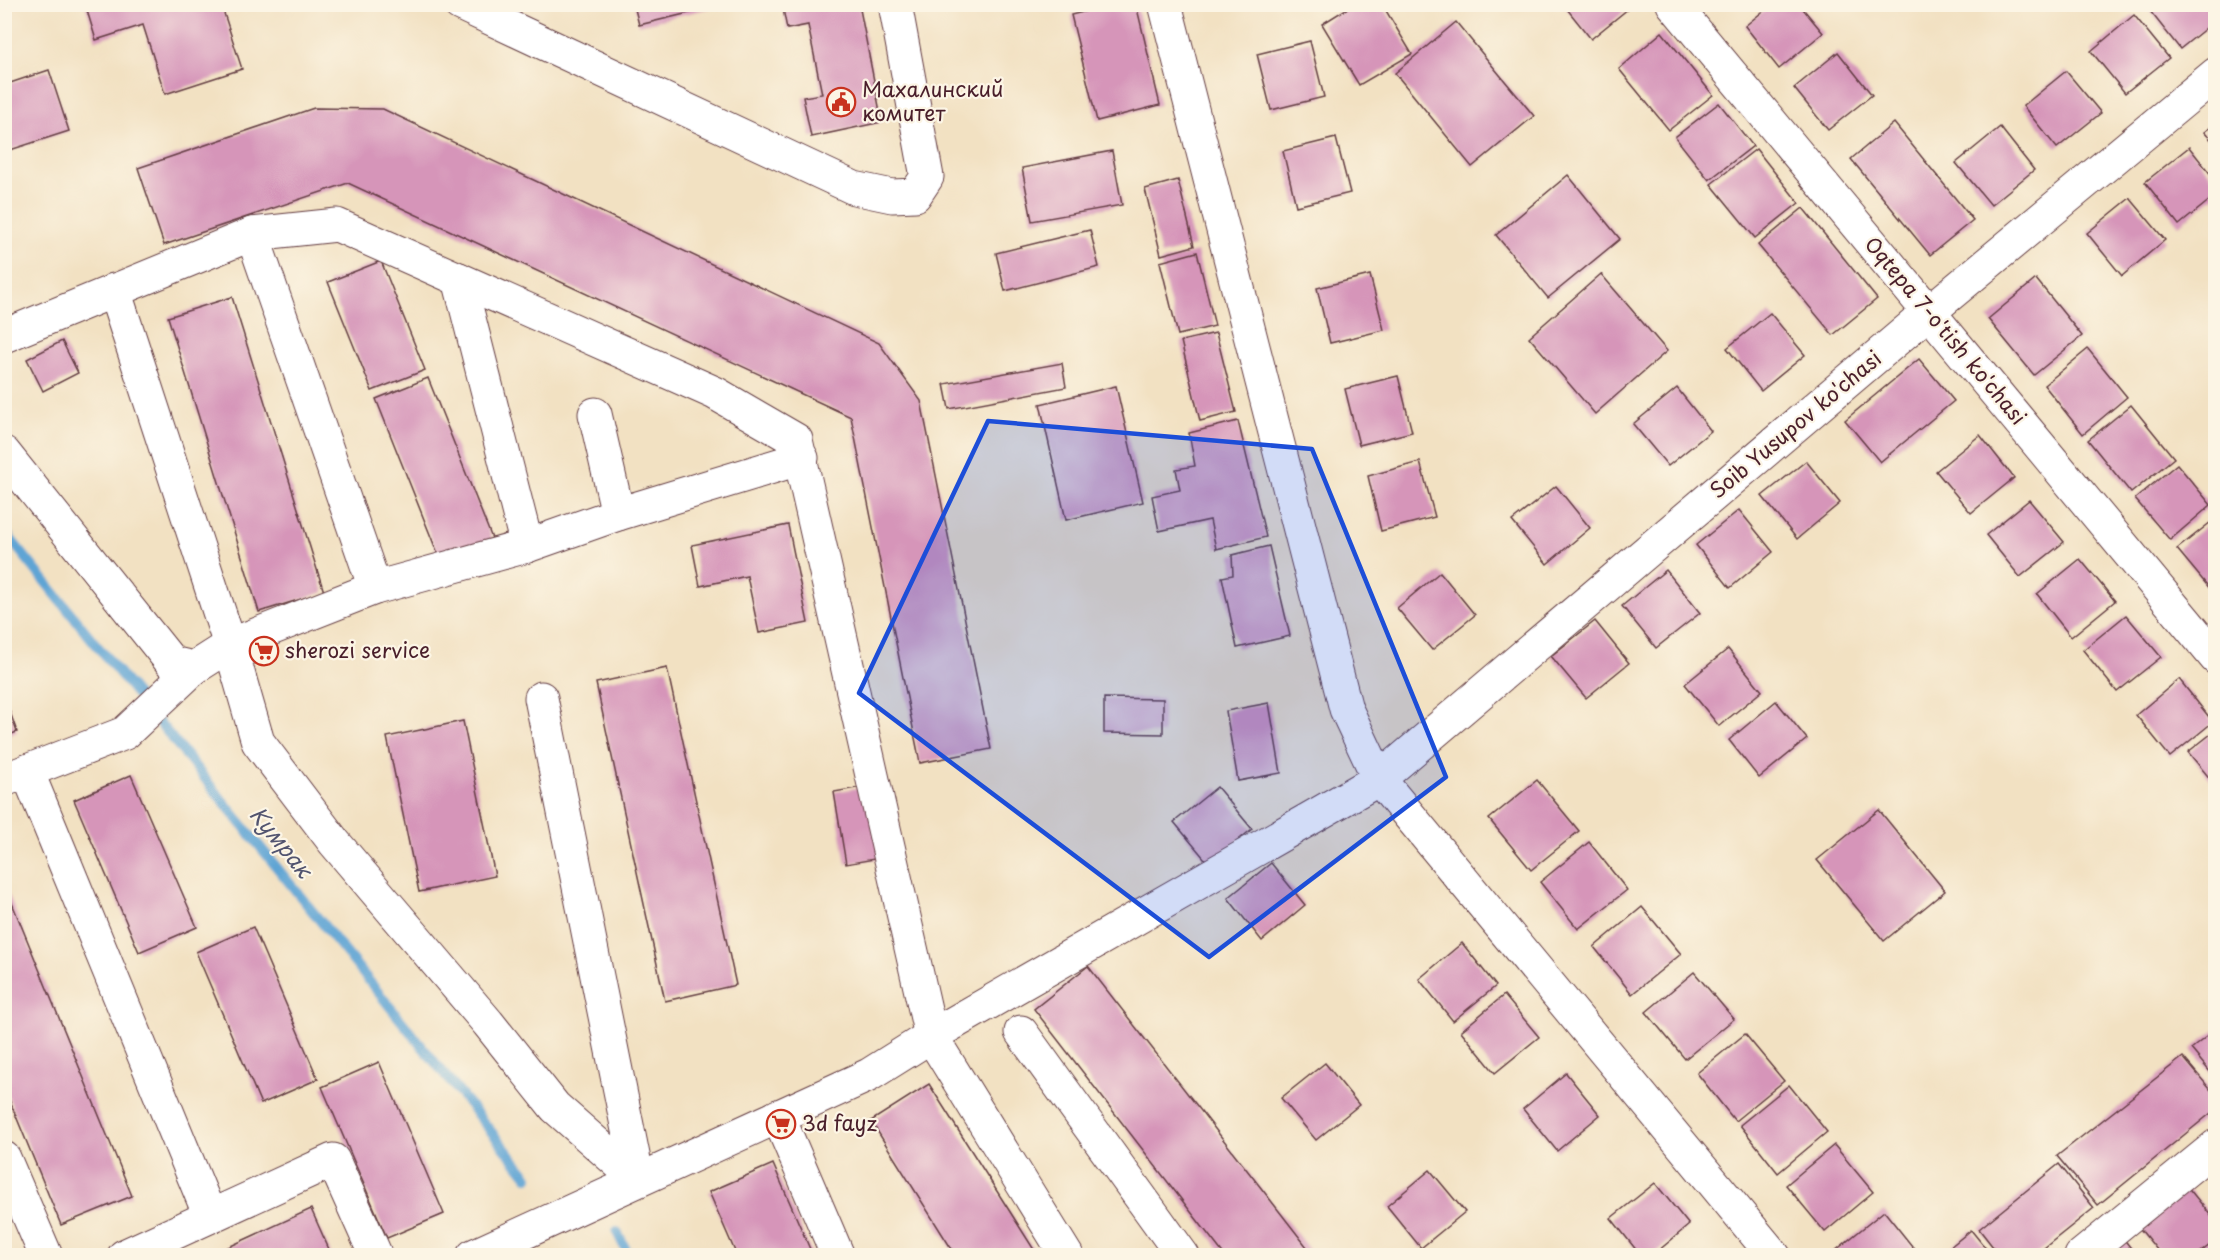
<svg xmlns="http://www.w3.org/2000/svg" width="2220" height="1260" font-family="'Playpen Sans',sans-serif">
  <style>
    .lines { fill: none; stroke-linecap: round; stroke-linejoin: round }
    .stream { stroke: #5ea4d4; stroke-width: 10 }
    .building { fill: #d695b9 }
    .minor-casing { stroke: #633c42; stroke-width: 35 }
    .minor { stroke: #fff; stroke-width: 33 }
    .marked { fill: #1d4ed8; fill-opacity: 0.2; stroke: #1d4ed8; stroke-width: 4.5; stroke-linejoin: round }
    .labels { text-anchor: middle; stroke-width: 4.5; stroke-linejoin: round; paint-order: stroke }
    .poi-label { font-size: 21px; fill: #4a1f2b; stroke: #fcf5e5; text-anchor: start }
    .street-label { font-size: 21px; fill: #4a1f2b; stroke: #fcf5e5 }
    .water-label { font-size: 22px; font-style: italic; fill: #52546f; stroke: #fcf5e5 }
  </style>
  <rect width="100%" height="100%" fill="#fcf5e5"/>
  <filter id="ink" filterUnits="userSpaceOnUse"><feTurbulence type="fractalNoise" baseFrequency=".0167" numOctaves="2"/><feDisplacementMap in="SourceGraphic" scale="12" xChannelSelector="R" yChannelSelector="G"/><feConvolveMatrix kernelMatrix="1 2 1 2 8 2 1 2 1" color-interpolation-filters="sRGB"/></filter>
  <filter id="wash" filterUnits="userSpaceOnUse"><feTurbulence type="fractalNoise" baseFrequency=".008" numOctaves="4" result="noise"/><feDisplacementMap in="SourceGraphic" scale="24" xChannelSelector="R" yChannelSelector="G"/><feGaussianBlur stdDeviation="1.35" result="paint"/><feColorMatrix in="noise" values="0 0 0 0 0 0 0 0 0 0 0 0 0 0 0 0 0 1.4 0 .05"/><feComposite in="paint" operator="in"/></filter>
  <g filter="url(#wash)">
    <rect width="100%" height="100%" fill="#f2e1c2"/>
    <g class="lines">
      <g class="stream">
        <polyline points="4,531 528,1177"/>
        <polyline points="617,1232 629,1256"/>
      </g>
    </g>
    <g id="blocks">
      <g class="building">
        <polygon points="85,4 221,4 242,69 165,94 143,25 96,40"/>
        <polygon points="782,4 859,4 882,122 811,137 803,97 822,94 808,25 787,29"/>
        <polygon points="1115,4 1136,4 1160,105 1097,121 1071,15"/>
        <polygon points="1354,4 1382,4 1412,54 1359,85 1322,24"/>
        <polygon points="1563,4 1634,4 1591,39"/>
        <polygon points="1772,4 1799,4 1823,33 1779,69 1745,26"/>
        <polygon points="2148,4 2216,4 2216,20 2180,49 2146,6"/>
        <polygon points="634,5 722,5 639,25"/>
        <polygon points="2134,15 2169,58 2125,93 2091,51"/>
        <polygon points="1456,22 1534,116 1472,167 1395,73"/>
        <polygon points="1662,32 1713,95 1669,130 1619,69"/>
        <polygon points="1310,41 1324,97 1271,110 1257,54"/>
        <polygon points="1838,52 1872,95 1828,130 1794,88"/>
        <polygon points="49,70 69,131 4,152 4,85"/>
        <polygon points="2066,71 2101,113 2057,148 2023,106"/>
        <polygon points="1719,103 1753,146 1709,180 1675,137"/>
        <polygon points="314,108 383,109 879,343 921,401 991,749 920,763 851,417 348,183 164,245 138,168"/>
        <polygon points="1894,123 1973,220 1930,255 1851,159"/>
        <polygon points="2216,123 2216,145 2204,132"/>
        <polygon points="2000,127 2034,170 1991,205 1956,163"/>
        <polygon points="1336,138 1350,193 1296,206 1283,151"/>
        <polygon points="2189,147 2216,181 2216,195 2179,225 2145,182"/>
        <polygon points="1756,149 1799,203 1755,238 1711,184"/>
        <polygon points="1112,151 1122,205 1032,221 1022,168"/>
        <polygon points="1568,175 1620,239 1548,298 1496,235"/>
        <polygon points="1178,180 1194,246 1161,255 1145,189"/>
        <polygon points="2130,198 2165,240 2122,276 2087,233"/>
        <polygon points="1803,208 1877,299 1833,335 1758,245"/>
        <polygon points="1090,230 1099,267 1005,291 996,253"/>
        <polygon points="1197,252 1215,326 1178,335 1160,262"/>
        <polygon points="381,261 425,370 372,391 328,282"/>
        <polygon points="1601,274 1667,351 1595,414 1529,337"/>
        <polygon points="1370,275 1384,330 1330,343 1317,288"/>
        <polygon points="2036,279 2082,336 2034,375 1988,319"/>
        <polygon points="232,297 324,592 259,612 168,317"/>
        <polygon points="1770,313 1805,355 1761,391 1727,348"/>
        <polygon points="1216,333 1236,412 1200,421 1181,341"/>
        <polygon points="62,341 78,373 43,391 27,359"/>
        <polygon points="2088,349 2127,397 2083,434 2044,385"/>
        <polygon points="1919,359 1954,401 1880,462 1845,420"/>
        <polygon points="1062,363 1066,387 949,409 944,384"/>
        <polygon points="1398,376 1412,432 1359,445 1345,389"/>
        <polygon points="428,378 493,541 441,562 376,399"/>
        <polygon points="1116,386 1143,502 1066,520 1040,404"/>
        <polygon points="1677,388 1711,431 1668,466 1633,424"/>
        <polygon points="2131,405 2174,458 2131,493 2088,440"/>
        <polygon points="1238,421 1266,537 1216,549 1210,520 1159,531 1152,496 1180,490 1176,469 1195,466 1189,433"/>
        <polygon points="1980,435 2014,478 1971,513 1936,471"/>
        <polygon points="1806,461 1840,503 1797,539 1762,496"/>
        <polygon points="1420,462 1435,517 1381,531 1368,476"/>
        <polygon points="2177,464 2211,505 2170,540 2135,499"/>
        <polygon points="1556,486 1590,528 1547,564 1512,521"/>
        <polygon points="2029,500 2064,542 2020,577 1986,535"/>
        <polygon points="1739,510 1773,552 1730,588 1696,545"/>
        <polygon points="2216,518 2216,596 2177,549"/>
        <polygon points="788,525 808,623 759,633 747,576 700,586 692,545"/>
        <polygon points="1269,546 1290,636 1237,648 1222,577 1233,575 1232,555"/>
        <polygon points="2080,559 2115,601 2071,637 2037,594"/>
        <polygon points="1666,570 1700,613 1656,648 1622,606"/>
        <polygon points="1440,572 1475,615 1432,650 1397,608"/>
        <polygon points="2126,615 2161,657 2117,692 2083,650"/>
        <polygon points="1595,621 1629,663 1586,698 1551,656"/>
        <polygon points="1728,649 1762,691 1719,726 1685,684"/>
        <polygon points="667,668 736,985 665,1001 596,683"/>
        <polygon points="2179,679 2213,722 2170,757 2136,715"/>
        <polygon points="4,695 17,732 4,737"/>
        <polygon points="1104,698 1163,699 1163,734 1104,733"/>
        <polygon points="1776,701 1807,739 1759,778 1729,740"/>
        <polygon points="1269,703 1281,773 1238,781 1226,711"/>
        <polygon points="463,721 495,876 419,892 387,737"/>
        <polygon points="2216,730 2216,786 2188,752"/>
        <polygon points="131,775 197,927 139,952 74,800"/>
        <polygon points="1537,780 1579,831 1531,870 1489,819"/>
        <polygon points="873,785 886,857 846,864 834,792"/>
        <polygon points="1217,787 1252,829 1209,864 1174,822"/>
        <polygon points="1879,810 1945,891 1884,941 1817,860"/>
        <polygon points="1589,842 1627,890 1578,929 1540,882"/>
        <polygon points="1271,863 1305,905 1262,941 1228,898"/>
        <polygon points="5,886 132,1196 61,1225 4,1087"/>
        <polygon points="1642,907 1681,954 1632,994 1594,947"/>
        <polygon points="253,927 318,1079 261,1104 196,952"/>
        <polygon points="1462,943 1496,986 1453,1021 1419,979"/>
        <polygon points="1088,966 1314,1256 1225,1256 1034,1009"/>
        <polygon points="1694,972 1734,1019 1685,1059 1646,1012"/>
        <polygon points="1504,995 1539,1037 1495,1073 1461,1031"/>
        <polygon points="2216,1029 2216,1079 2191,1049"/>
        <polygon points="1745,1034 1784,1081 1735,1121 1697,1073"/>
        <polygon points="2183,1057 2216,1096 2216,1109 2098,1205 2057,1156"/>
        <polygon points="379,1062 444,1214 387,1238 322,1087"/>
        <polygon points="1325,1063 1359,1105 1316,1140 1281,1098"/>
        <polygon points="1566,1073 1600,1115 1557,1151 1523,1109"/>
        <polygon points="929,1084 1038,1256 956,1256 871,1121"/>
        <polygon points="1789,1085 1827,1132 1778,1173 1740,1125"/>
        <polygon points="1834,1145 1873,1192 1825,1232 1786,1185"/>
        <polygon points="773,1164 813,1256 737,1256 709,1192"/>
        <polygon points="2059,1164 2094,1208 2034,1256 2000,1256 1979,1229"/>
        <polygon points="1430,1170 1465,1212 1421,1248 1387,1206"/>
        <polygon points="1655,1183 1689,1225 1652,1256 1641,1256 1611,1218"/>
        <polygon points="2186,1185 2216,1222 2216,1240 2196,1256 2162,1256 2137,1225"/>
        <polygon points="311,1209 332,1256 209,1256"/>
        <polygon points="1884,1211 1920,1256 1839,1256 1835,1251"/>
        <polygon points="1971,1230 1992,1256 1939,1256"/>
        <polygon points="2123,1238 2137,1256 2101,1256"/>
      </g>
    </g>
  </g>
  <g filter="url(#ink)">
    <use href="#blocks" fill-opacity="0" stroke="#633c42" stroke-width="1.5"/>
    <g class="lines">
      <g class="minor-casing">
        <g id="minor">
          <polyline points="460,4 854,188 892,196 915,195 927,177 895,4"/>
          <polyline points="1165,4 1346,709 1379,779 1774,1256"/>
          <polyline points="1673,4 2216,658"/>
          <polyline points="252,234 375,588"/>
          <polyline points="459,279 527,546"/>
          <polyline points="114,290 230,645 375,588 527,546 618,514 802,458"/>
          <polyline points="4,336 252,234 337,225 715,393 796,440 931,1036 1067,1256"/>
          <polyline points="595,414 618,514"/>
          <polyline points="4,453 172,663 194,668 230,645 258,742 334,842 488,1023 555,1107 638,1180"/>
          <polyline points="541,698 638,1180"/>
          <polyline points="27,771 210,1216"/>
          <polyline points="4,780 125,733 194,668"/>
          <polyline points="1021,1032 1183,1256"/>
          <polyline points="778,1116 838,1256"/>
          <polyline points="4,1158 46,1256"/>
          <polyline points="124,1256 333,1160 376,1256"/>
          <polyline points="473,1256 869,1075 931,1036 1379,779 1929,312 2216,74"/>
          <polyline points="2081,1256 2216,1146"/>
        </g>
      </g>
      <use href="#minor" class="minor"/>
    </g>
  </g>
  <path class="marked" d="M 988,421 L 1312,449 L 1446,777 L 1209,957 L 859,693 Z"/>
  <defs>
    <g id="civic-ring" transform="scale(1.5)"><circle r="9.5" fill="#fcf5e5" stroke="#c8321e" stroke-width="1.5"/><path d="M-.6-6.5H3V-4.5H.6V-3L4-1V1h2V6H-6V1h2V-1L-.6-3ZM-1.2 2.5V6h2.4V2.5Z" fill="#c8321e"/></g>
    <g id="supermarket-ring" transform="scale(1.5)"><circle r="9.5" fill="#fcf5e5" stroke="#c8321e" stroke-width="1.5"/><path d="M-6-5.5h2.5l.6 2H6L4.5 2H-2.5L-4.4-4H-6ZM-1.5 3.2a1.3 1.3 0 1 0 .1 0ZM3 3.2a1.3 1.3 0 1 0 .1 0Z" fill="#c8321e"/></g>
  </defs>
  <g fill-rule="evenodd">
    <use href="#civic-ring" x="841" y="102"/>
    <use href="#supermarket-ring" x="264" y="651"/>
    <use href="#supermarket-ring" x="781" y="1124"/>
  </g>
  <g class="labels">
    <g class="poi-label">
      <text x="862" y="97">Махалинский<tspan x="862" dy="24">комитет</tspan></text>
      <text x="285" y="658">sherozi service</text>
      <text x="802" y="1131">3d fayz</text>
    </g>
    <g class="street-label">
      <text transform="translate(1945 331) rotate(50)" y="7">Oqtepa 7-o'tish ko'chasi</text>
      <text transform="translate(1796 425) rotate(-40)" y="7">Soib Yusupov ko'chasi</text>
    </g>
    <g class="water-label">
      <text transform="translate(281 842) rotate(51)" y="8">Кумрак</text>
    </g>
  </g>
  <rect width="2220" height="1260" fill="none" stroke="#fcf5e5" stroke-width="24"/>
</svg>
